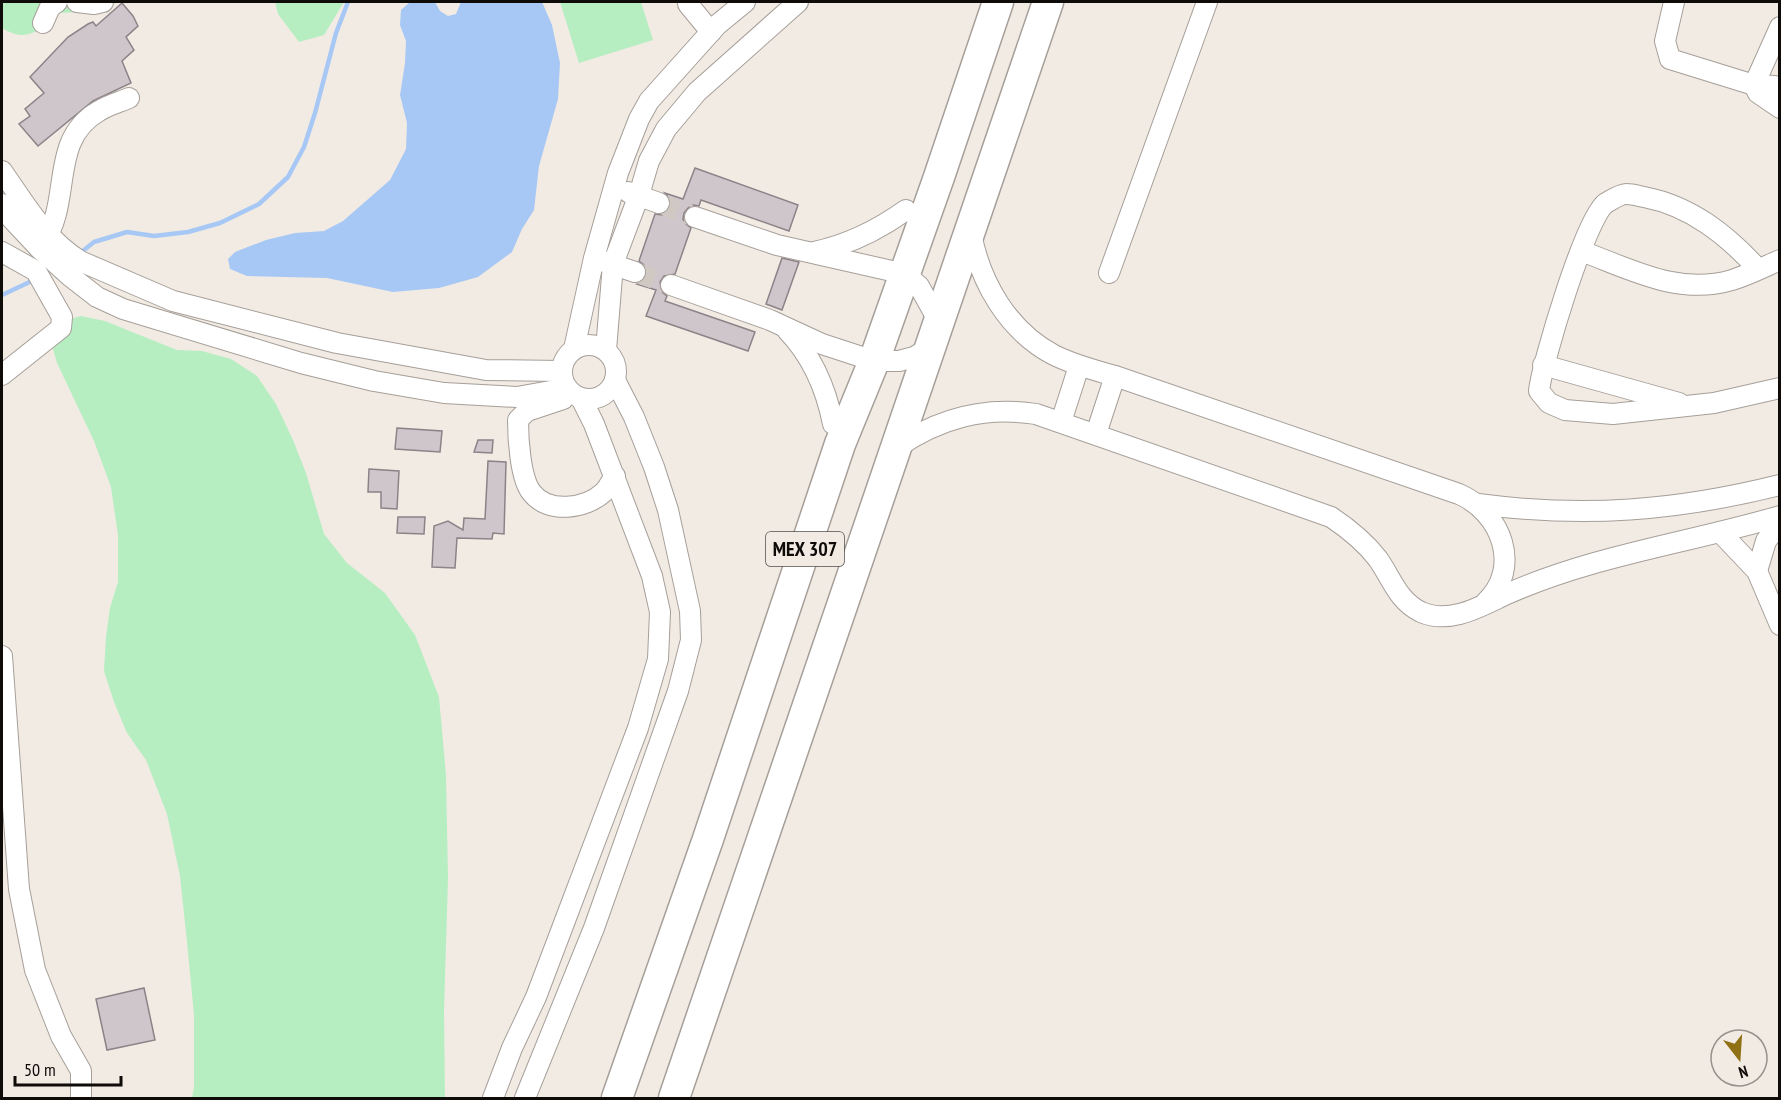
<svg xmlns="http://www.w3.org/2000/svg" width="1781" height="1100" font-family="'PT Sans Narrow',sans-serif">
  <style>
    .green { fill: #b6eec1 }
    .water { fill: #a7c8f5 }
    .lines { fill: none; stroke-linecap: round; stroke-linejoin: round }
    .stream { stroke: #a7c8f5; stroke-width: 4.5 }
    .building { fill: #cec6ca; stroke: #8c8388; stroke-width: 1.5 }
    .minor-tunnel { stroke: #d0c9c3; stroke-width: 20; stroke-dasharray: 20 10; stroke-linecap: butt }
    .minor-casing { stroke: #a69f99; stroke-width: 22 }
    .highway-casing { stroke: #a69f99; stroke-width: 33 }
    .minor { stroke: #fff; stroke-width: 20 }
    .highway { stroke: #fff; stroke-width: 30 }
    .labels { text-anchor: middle; stroke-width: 5; stroke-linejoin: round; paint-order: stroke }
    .shield { fill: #f2ebe4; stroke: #524e4b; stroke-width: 1.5 }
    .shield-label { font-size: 20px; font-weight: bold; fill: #0e0b09 }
  </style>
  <rect width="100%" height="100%" fill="#f2ebe4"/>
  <g class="green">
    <path d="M 2,2 L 120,2 L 86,12 L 56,13 C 39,32 26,43 2,28 Z"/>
    <polygon points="275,2 344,2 324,35 299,42 278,14"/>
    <polygon points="560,2 641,2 653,40 579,63"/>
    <polygon points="81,316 105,321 177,350 202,351 231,359 257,376 276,404 293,440 306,473 324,534 347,563 385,593 415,635 439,697 446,775 448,878 444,1012 445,1098 192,1098 194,1087 194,1015 187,942 180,876 167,814 146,760 127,733 114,702 104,671 106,637 110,608 118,582 118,535 111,487 94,441 57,363 51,342 64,321"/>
  </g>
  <polygon class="water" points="410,2 435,2 440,11 448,16 456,14 461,2 542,2 552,25 560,63 558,99 539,166 534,210 522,229 512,252 478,277 439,288 393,292 327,278 247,276 230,269 228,259 235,252 266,240 295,233 324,231 343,221 390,180 406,149 407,123 400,95 405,63 406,41 400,25 401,10"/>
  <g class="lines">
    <g class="stream">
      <polyline points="79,254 94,242 127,232 154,236 188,232 220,223 259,204 288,177 304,147 315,113 336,33 348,2"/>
      <polyline points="2,295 36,279"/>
    </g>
  </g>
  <g class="building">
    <polygon points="122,3 133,16 138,26 126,37 134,50 122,61 131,83 93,101 38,146 19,124 30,116 25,109 44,93 30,77 68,37 88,24 93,22 96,26"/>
    <polygon points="695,168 798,205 789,231 701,200 699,206 693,205 688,208 684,213 683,219 686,224 691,228 675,274 664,276 660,282 662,292 667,296 665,301 755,332 748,351 646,316 656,290 637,284 643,281 646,275 644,265 639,261 655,214 662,215 670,208 671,200 665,193 683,199"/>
    <polygon points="782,258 799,262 782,310 766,304"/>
    <polygon points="397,428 442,431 440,452 395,449"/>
    <polygon points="478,440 493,440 492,453 474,452"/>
    <polygon points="488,461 506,462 504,534 493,533 492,539 457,538 455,568 432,567 434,526 448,521 463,530 464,518 485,519"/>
    <polygon points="369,469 399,471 397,509 381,508 381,492 368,492"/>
    <polygon points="398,517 425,517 424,534 397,533"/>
    <polygon points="144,988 155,1040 107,1050 96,999"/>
  </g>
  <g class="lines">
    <g class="minor-tunnel">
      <polyline points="659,203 695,217"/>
      <polyline points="635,272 671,285"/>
    </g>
    <g class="minor-casing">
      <g id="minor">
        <polyline points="77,2 94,4 103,2"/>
        <polyline points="1674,2 1665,41 1670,59 1754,85 1775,86 1780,89"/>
        <polyline points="688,4 711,32"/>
        <polyline points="43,23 50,7 57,2"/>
        <polyline points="1780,27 1754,85 1758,93 1780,108"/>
        <path d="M 2,171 C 26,205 44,238 80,261 L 173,301 L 337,343 L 486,370 L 561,371"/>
        <polyline points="628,192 659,203"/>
        <polyline points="2,204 10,217 39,248 70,276 97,297 123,309 301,363 374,381 444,393 517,397 567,388"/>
        <polyline points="695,217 777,245 905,274 919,286 939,322"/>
        <path d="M 971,233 C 980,282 1008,331 1054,355 C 1074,365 1094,370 1115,376 L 1459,494 C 1501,512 1523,568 1485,603"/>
        <path d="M 43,243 C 73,201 48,140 99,111 C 108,105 120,102 129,98"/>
        <path d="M 1581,251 C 1631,269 1678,296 1732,280 C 1748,275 1764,267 1780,260"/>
        <polyline points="2,252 36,271 62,317 61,328 2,375"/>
        <path d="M 814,252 C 848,245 878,230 906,210"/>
        <polyline points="602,261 635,272"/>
        <path d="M 1758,269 C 1727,235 1691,206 1644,197 C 1639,196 1632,194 1626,194 C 1621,194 1611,200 1606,203 C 1586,216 1542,363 1539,391 L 1549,403 L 1565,410 L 1613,414 L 1714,403 L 1780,388"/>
        <polyline points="1109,273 1207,2"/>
        <polyline points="671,285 770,320 822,344 874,361 899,361 914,357 931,347"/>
        <path d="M 787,330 C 813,357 826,388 833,424"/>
        <circle cx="589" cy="372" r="27"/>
        <polyline points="574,349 594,258 618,173 639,119 649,101 717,25 745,2"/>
        <polyline points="606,350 613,264 639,195 649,161 666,129 697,92 798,2"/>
        <polyline points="1543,365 1679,403"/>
        <path d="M 563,399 L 527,411 L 518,420 C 518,437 520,479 532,493 C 548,514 586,509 604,492 C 608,488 611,481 615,476"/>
        <polyline points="1061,422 1079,366"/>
        <polyline points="1096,434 1115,376"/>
        <path d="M 896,448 C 939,418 984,406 1036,414 L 1331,517 C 1349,529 1365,542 1378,559 C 1392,579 1398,601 1421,612 C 1450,625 1481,606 1507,594 C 1595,555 1688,543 1780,516"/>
        <path d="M 1478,504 C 1584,518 1676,511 1780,485"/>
        <polyline points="1720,532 1757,571 1780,625"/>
        <polyline points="1757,571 1766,541 1780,523"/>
        <polyline points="2,656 19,889 35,970 61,1036 81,1071 81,1098"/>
        <polyline points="493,1098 512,1048 536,997 638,728 658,659 660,612 652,576 594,424 581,398"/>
        <polyline points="525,1098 594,928 678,691 691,640 690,611 668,510 654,467 634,417 615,380"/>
      </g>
    </g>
    <g class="highway-casing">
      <g id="highway">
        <polyline points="617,1098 708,839 840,444 874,361 939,177 998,2"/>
        <polyline points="674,1098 1048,2"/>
      </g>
    </g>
    <use href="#minor" class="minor"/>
    <use href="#highway" class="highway"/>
  </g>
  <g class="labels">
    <rect class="shield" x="766" y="532" width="78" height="34" rx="4.5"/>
    <g class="shield-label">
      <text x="805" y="556">MEX 307</text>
    </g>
  </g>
  <rect width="1781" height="1100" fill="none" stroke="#0e0b09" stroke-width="6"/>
  <g transform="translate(1739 1058) rotate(163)"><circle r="28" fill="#f2ebe4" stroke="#97918c" stroke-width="1.5"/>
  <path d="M0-4.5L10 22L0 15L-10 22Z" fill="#907015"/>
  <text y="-9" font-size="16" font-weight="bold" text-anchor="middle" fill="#0e0b09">N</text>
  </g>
  <path d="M15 1076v9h106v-9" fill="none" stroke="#0e0b09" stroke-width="3"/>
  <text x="24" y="1076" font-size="18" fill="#0e0b09" stroke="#f2ebe4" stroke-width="4.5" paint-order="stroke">50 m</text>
</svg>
